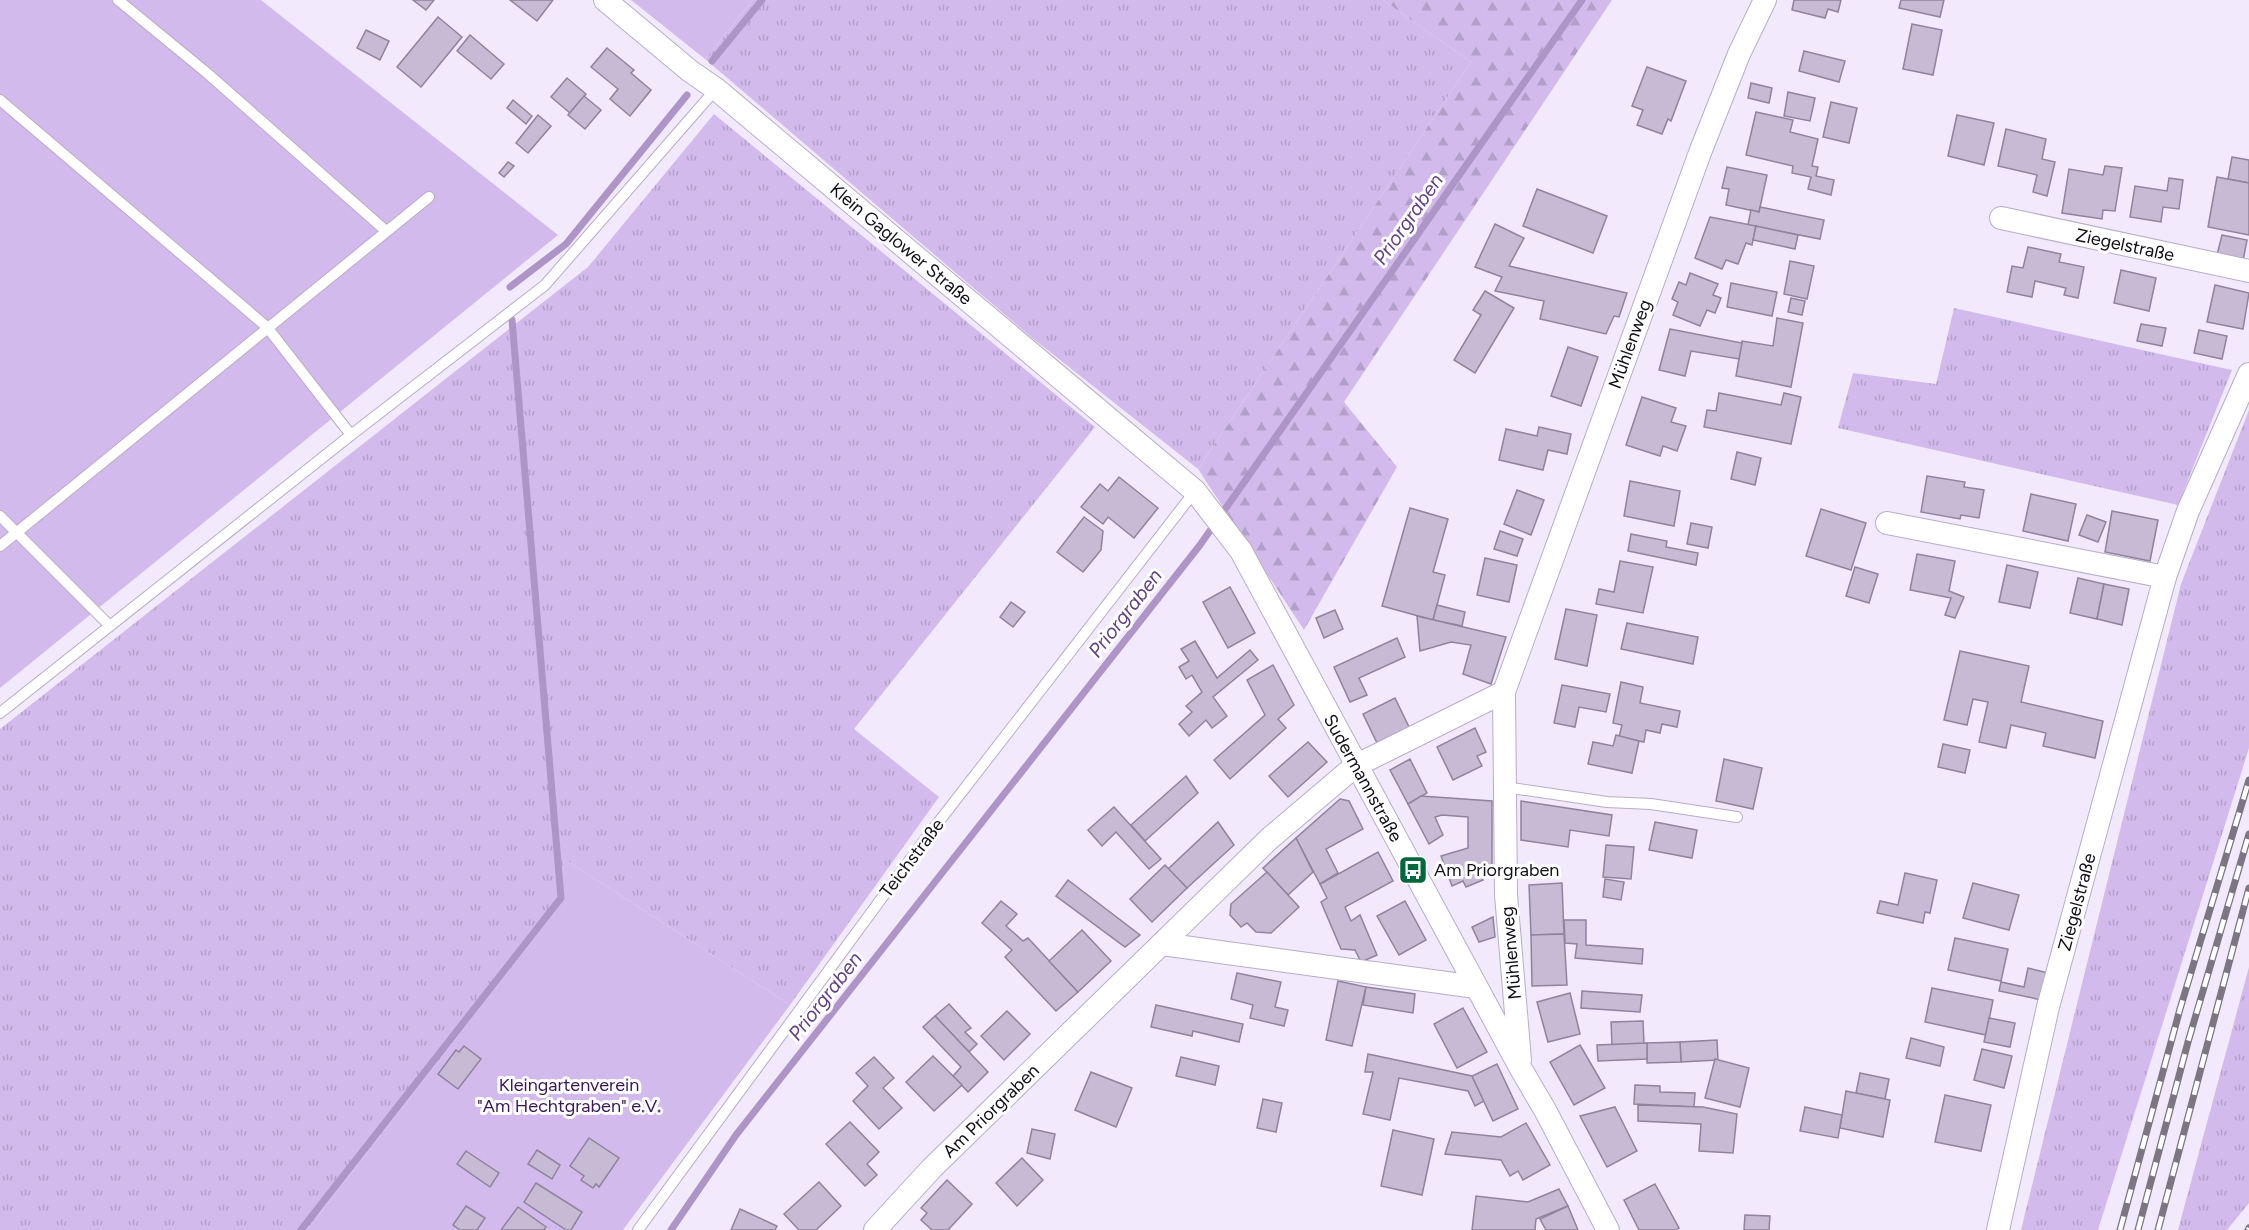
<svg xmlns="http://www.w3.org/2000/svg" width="2249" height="1230" font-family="Figtree,sans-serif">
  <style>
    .grass { fill: url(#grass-tufts) }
    .forest { fill: url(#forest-firs) }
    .garden { fill: #d2bbec }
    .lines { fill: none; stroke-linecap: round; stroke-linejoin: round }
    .stream { stroke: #ad95c8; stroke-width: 7 }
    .building { fill: #c6bad5; stroke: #8f839d; stroke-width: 1.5 }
    .service-casing { stroke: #b8acc7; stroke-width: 12 }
    .minor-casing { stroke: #b8acc7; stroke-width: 24 }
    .service { stroke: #fff; stroke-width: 10 }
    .minor { stroke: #fff; stroke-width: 22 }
    .rail-casing { stroke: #7c7683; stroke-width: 7 }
    .rail { stroke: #fff; stroke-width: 4.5; stroke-dasharray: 14; stroke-linecap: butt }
    .labels { text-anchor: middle; stroke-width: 6; stroke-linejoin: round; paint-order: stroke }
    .street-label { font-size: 18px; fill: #120e17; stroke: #fff }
    .poi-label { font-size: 18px; fill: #120e17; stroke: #fff; text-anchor: start }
    .park-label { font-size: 18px; fill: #391855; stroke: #fff }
    .water-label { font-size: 20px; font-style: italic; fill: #624181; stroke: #fff }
  </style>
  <defs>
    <pattern id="grass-tufts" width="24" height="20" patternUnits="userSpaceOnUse" patternTransform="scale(1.5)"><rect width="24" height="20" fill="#d2bbec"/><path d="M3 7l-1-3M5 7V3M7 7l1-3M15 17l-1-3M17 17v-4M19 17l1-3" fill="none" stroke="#b3a0ca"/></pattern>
    <pattern id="forest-firs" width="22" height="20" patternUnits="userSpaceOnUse" patternTransform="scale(1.5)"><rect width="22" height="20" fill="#d2bbec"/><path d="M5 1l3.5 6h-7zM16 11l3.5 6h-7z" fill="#b3a0ca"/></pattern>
  </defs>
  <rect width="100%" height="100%" fill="#f2eafc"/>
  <g class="grass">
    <polygon points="753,0 1383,0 1471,62 1198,469 1031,337 705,59"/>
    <polygon points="714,114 1095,427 854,729 939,797 790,1005 563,858 565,899 307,1230 0,1230 0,729 588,267"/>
    <polygon points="1954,308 2232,370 2178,505 1838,428 1853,373 1936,384"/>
    <polygon points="2249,410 2249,748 2098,1230 2021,1230 2181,584"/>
    <polygon points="2249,967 2249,1203 2227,1230 2178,1230"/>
  </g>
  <polygon class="forest" points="1383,0 1612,0 1344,402 1397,467 1304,630 1198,469 1471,62"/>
  <g class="garden">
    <polygon points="0,0 261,0 558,235 0,688"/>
    <polygon points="631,0 753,0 705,59"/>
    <polygon points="563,858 790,1005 623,1230 307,1230 564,900"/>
  </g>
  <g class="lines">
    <g class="stream">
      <polyline points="712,61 762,0"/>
      <polyline points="510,287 566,244 687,95"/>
      <polyline points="301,1230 561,898 512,320"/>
      <polyline points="671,1230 736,1135 1200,545 1582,0"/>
    </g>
  </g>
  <g class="building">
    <polygon points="413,0 434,0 426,10"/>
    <polygon points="510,0 553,0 537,21"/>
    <polygon points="1794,0 1841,0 1838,12 1828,9 1825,18 1792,10"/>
    <polygon points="1901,0 1944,0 1940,17 1899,8"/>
    <polygon points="438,17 462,37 421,87 397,67"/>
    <polygon points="1912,24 1942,30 1933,75 1903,69"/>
    <polygon points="366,30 389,41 380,60 357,48"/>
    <polygon points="470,35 504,64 491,79 457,51"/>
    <polygon points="607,48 634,70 631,73 651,90 630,116 610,99 618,89 591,67"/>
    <polygon points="1804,51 1845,61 1839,82 1799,71"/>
    <polygon points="1647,67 1686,81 1671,121 1668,119 1662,134 1637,125 1643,110 1632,106"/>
    <polygon points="567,78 586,94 570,113 551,97"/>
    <polygon points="1751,83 1772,88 1769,103 1748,98"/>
    <polygon points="1788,92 1815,98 1810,121 1784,116"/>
    <polygon points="584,96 601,110 585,129 568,115"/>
    <polygon points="513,100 532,116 526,124 507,108"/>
    <polygon points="1831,102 1857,108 1849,143 1823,137"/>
    <polygon points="1756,112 1793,120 1790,132 1818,139 1812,166 1818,167 1816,176 1834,180 1831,195 1808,189 1811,177 1792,173 1793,166 1746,155"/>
    <polygon points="538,115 551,126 528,153 516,143"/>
    <polygon points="1957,115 1994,123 1984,165 1948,156"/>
    <polygon points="2006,129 2046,139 2042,159 2055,162 2047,196 2033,192 2037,175 1998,166"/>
    <polygon points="2232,157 2249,160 2249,183 2228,179"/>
    <polygon points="508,162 514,166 504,177 499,173"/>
    <polygon points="2105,166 2122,168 2115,211 2103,210 2102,219 2062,213 2069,169 2103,175"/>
    <polygon points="1727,167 1767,175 1759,212 1726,205 1729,189 1722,188"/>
    <polygon points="2217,177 2249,183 2249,235 2208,227"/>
    <polygon points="2169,178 2183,180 2179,209 2163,207 2161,222 2130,217 2135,186 2167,191"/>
    <polygon points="1537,189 1607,216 1593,253 1523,226"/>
    <polygon points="1760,207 1824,220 1820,239 1748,225 1751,210 1759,212"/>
    <polygon points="1710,217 1756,226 1752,245 1746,243 1738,264 1726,260 1722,269 1695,258"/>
    <polygon points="1495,224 1524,238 1509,266 1627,293 1619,317 1614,316 1606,334 1540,319 1544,301 1495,291 1502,277 1475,267"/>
    <polygon points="1756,226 1798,235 1795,249 1753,240"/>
    <polygon points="2222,235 2247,240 2243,261 2217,255"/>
    <polygon points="2028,247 2061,254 2059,262 2084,267 2078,298 2064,295 2066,288 2035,281 2032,297 2007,292 2012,266 2023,268"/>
    <polygon points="1790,261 1814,266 1807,299 1784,294"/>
    <polygon points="2121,270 2156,278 2149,311 2114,303"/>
    <polygon points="1690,273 1718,284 1713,295 1721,298 1715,313 1707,310 1700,326 1673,315 1678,302 1672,299 1679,282 1686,285"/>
    <polygon points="1731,283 1777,292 1772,316 1727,307"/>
    <polygon points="2215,285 2249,293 2243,329 2207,322"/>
    <polygon points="1485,291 1514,308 1475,373 1454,360 1481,315 1473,310"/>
    <polygon points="1791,298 1805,301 1802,315 1788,312"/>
    <polygon points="1777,318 1803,323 1791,387 1736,376 1742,341 1773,346"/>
    <polygon points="2141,324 2166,328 2162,346 2137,341"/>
    <polygon points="1670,329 1742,343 1739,359 1691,351 1685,376 1659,370"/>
    <polygon points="2199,330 2227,336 2222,359 2194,353"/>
    <polygon points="1568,347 1598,357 1581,406 1551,396"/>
    <polygon points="1719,393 1781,405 1784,393 1801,397 1791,444 1704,427 1707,410 1716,411"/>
    <polygon points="1642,397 1676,408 1671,422 1686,426 1677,451 1663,446 1660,456 1626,445"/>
    <polygon points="1539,427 1571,434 1567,454 1548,450 1543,470 1499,460 1506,429 1537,436"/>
    <polygon points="1737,452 1761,458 1755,485 1731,479"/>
    <polygon points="1927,476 1965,482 1964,487 1984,490 1979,518 1961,515 1960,519 1921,512"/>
    <polygon points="1119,477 1158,508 1134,538 1108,517 1103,524 1081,507 1100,484 1108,491"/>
    <polygon points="1630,481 1680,491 1674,526 1624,516"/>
    <polygon points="1517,490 1544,500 1531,535 1504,524"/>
    <polygon points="2031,494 2076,504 2068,541 2023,531"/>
    <polygon points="1410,508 1448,519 1433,572 1445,575 1433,620 1382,606"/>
    <polygon points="1821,509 1866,523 1851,570 1806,556"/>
    <polygon points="2112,511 2158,520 2150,561 2105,552"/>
    <polygon points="2087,515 2106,522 2098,542 2079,535"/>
    <polygon points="1084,517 1103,531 1101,550 1083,572 1057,552"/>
    <polygon points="1691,523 1712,527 1708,548 1687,544"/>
    <polygon points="1500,531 1523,539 1517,556 1494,549"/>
    <polygon points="1631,534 1667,541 1666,547 1698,553 1696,565 1628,551"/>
    <polygon points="1917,554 1955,561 1949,591 1964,597 1955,618 1945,615 1951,598 1910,590"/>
    <polygon points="1485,558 1517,565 1509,602 1477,595"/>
    <polygon points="1620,561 1653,567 1643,613 1596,604 1599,589 1614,592"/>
    <polygon points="2007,565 2038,572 2030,608 1999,602"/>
    <polygon points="1855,567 1878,574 1869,603 1846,596"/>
    <polygon points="2078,578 2104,584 2097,619 2070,613"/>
    <polygon points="2104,584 2129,589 2122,625 2097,619"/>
    <polygon points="1230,587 1255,633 1228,648 1203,602"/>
    <polygon points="1011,602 1025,612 1013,627 1000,617"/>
    <polygon points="1437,605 1465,612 1462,626 1433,620"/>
    <polygon points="1566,609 1597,615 1587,666 1555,659"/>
    <polygon points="1335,610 1343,629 1324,638 1316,618"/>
    <polygon points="1417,616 1506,637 1491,684 1463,674 1471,645 1451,642 1420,651"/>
    <polygon points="1627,623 1698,637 1693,664 1621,649"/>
    <polygon points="1397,638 1405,657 1359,678 1367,695 1350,702 1334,667"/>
    <polygon points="1195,641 1217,678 1250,650 1258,660 1213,697 1227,716 1212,728 1206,720 1189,736 1179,724 1192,712 1186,706 1202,692 1192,675 1186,679 1179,667 1189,661 1181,649"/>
    <polygon points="1960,651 2029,666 2021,702 2103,721 2095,758 2043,746 2046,733 2011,725 2006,748 1979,742 1988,702 1973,699 1967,725 1944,720"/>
    <polygon points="1273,665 1294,705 1278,719 1286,728 1230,779 1214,760 1265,715 1247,680"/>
    <polygon points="1621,682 1643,687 1640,703 1680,711 1677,727 1662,724 1660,733 1646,730 1644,742 1619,737 1622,725 1613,723"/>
    <polygon points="1562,685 1610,694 1606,712 1579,707 1575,727 1554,723"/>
    <polygon points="1395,698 1409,727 1377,743 1363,714"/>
    <polygon points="1475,728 1486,752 1477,756 1482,766 1453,780 1437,747"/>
    <polygon points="1616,735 1639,741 1632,773 1588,764 1593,742 1613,746"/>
    <polygon points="1308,742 1327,762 1288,797 1269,776"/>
    <polygon points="1943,744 1970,750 1965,773 1938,767"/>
    <polygon points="1410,759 1427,793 1408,804 1390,770"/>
    <polygon points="1724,759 1762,768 1753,809 1716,801"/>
    <polygon points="1186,776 1198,793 1145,841 1131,825"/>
    <polygon points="1421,796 1492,801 1492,870 1481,874 1483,880 1466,887 1463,881 1452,886 1441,856 1468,848 1468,817 1442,815 1435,817 1443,835 1429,844 1408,804"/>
    <polygon points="1340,799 1349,801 1363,829 1326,849 1338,873 1320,884 1296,838"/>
    <polygon points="1521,801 1612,815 1609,836 1570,830 1568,847 1521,840"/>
    <polygon points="1114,807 1161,859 1149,869 1116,832 1102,846 1088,830"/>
    <polygon points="1218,822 1234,845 1187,888 1168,869"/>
    <polygon points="1655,822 1697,830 1692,858 1649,850"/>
    <polygon points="1296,838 1313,872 1288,895 1263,868"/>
    <polygon points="1606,845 1634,847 1631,879 1603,877"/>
    <polygon points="1378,852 1393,881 1345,907 1351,921 1360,915 1377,955 1361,962 1355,950 1341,949 1321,902 1327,898 1320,884"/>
    <polygon points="1165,865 1187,888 1152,922 1130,899"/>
    <polygon points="1267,872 1299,907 1271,933 1256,932 1247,923 1241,927 1230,915 1231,904"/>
    <polygon points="1905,873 1937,880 1930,913 1925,912 1923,923 1877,913 1880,901 1898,905"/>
    <polygon points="1605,879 1624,882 1621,900 1603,897"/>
    <polygon points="1068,880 1140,935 1125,947 1056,896"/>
    <polygon points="1562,883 1564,934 1531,935 1529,885"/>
    <polygon points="1973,883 2019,895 2009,930 1963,918"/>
    <polygon points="1001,901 1017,914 1006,926 1023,941 1028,938 1078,992 1056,1011 1005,957 1012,950 982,923"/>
    <polygon points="1405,901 1426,940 1399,955 1377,916"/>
    <polygon points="1493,917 1495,937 1479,942 1472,927"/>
    <polygon points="1564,920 1586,920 1586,945 1643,949 1642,964 1575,958 1577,944 1565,943"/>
    <polygon points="1082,930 1111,961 1078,992 1049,961"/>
    <polygon points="1564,934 1567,985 1532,986 1531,935"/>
    <polygon points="1955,938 2008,949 2001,981 1948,970"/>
    <polygon points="2028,968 2048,973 2042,1000 1999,991 2001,982 2024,987"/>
    <polygon points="1237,973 1281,982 1275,1007 1288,1010 1284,1026 1250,1018 1253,1005 1231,999"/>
    <polygon points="1338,981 1366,987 1352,1046 1326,1040"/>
    <polygon points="1366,987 1415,994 1413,1013 1363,1005"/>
    <polygon points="1932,988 1993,1000 1986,1035 1925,1022"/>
    <polygon points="1582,991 1642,995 1640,1012 1581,1008"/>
    <polygon points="1570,993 1580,1034 1548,1042 1537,1002"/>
    <polygon points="949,1004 971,1028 965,1032 977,1044 969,1052 935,1016"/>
    <polygon points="1156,1005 1243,1024 1239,1042 1193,1031 1192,1036 1151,1027"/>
    <polygon points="1463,1008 1487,1052 1457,1068 1434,1024"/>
    <polygon points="1007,1011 1030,1034 1004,1060 981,1036"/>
    <polygon points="935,1016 988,1072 968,1092 953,1076 961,1067 923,1027"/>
    <polygon points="1989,1018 2015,1023 2010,1047 1984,1042"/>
    <polygon points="1643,1021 1644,1044 1612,1045 1611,1022"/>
    <polygon points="1911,1038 1944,1047 1940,1066 1906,1058"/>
    <polygon points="1717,1040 1718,1060 1681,1062 1680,1042"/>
    <polygon points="1680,1042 1681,1062 1647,1063 1647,1043"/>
    <polygon points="1647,1043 1647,1059 1598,1061 1597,1045"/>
    <polygon points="1580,1045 1605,1088 1574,1105 1550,1062"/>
    <polygon points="464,1046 481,1059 458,1089 438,1074 456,1050 459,1052"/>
    <polygon points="1982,1049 2012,1056 2004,1088 1974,1080"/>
    <polygon points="1368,1054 1472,1076 1484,1101 1475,1106 1468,1091 1399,1078 1390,1120 1363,1114 1373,1072 1365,1072"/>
    <polygon points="933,1056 962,1085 934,1111 906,1082"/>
    <polygon points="874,1057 894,1078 883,1088 902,1108 879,1129 853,1101 868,1086 856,1073"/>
    <polygon points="1181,1057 1219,1066 1215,1085 1176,1076"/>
    <polygon points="1715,1059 1749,1068 1740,1107 1705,1098"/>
    <polygon points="1497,1064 1518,1109 1493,1121 1472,1076"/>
    <polygon points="1091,1072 1132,1088 1116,1127 1075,1110"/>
    <polygon points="1860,1073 1889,1079 1885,1099 1856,1093"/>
    <polygon points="1635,1085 1660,1086 1660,1092 1695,1093 1694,1107 1634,1104"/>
    <polygon points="1846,1091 1890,1100 1883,1137 1840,1128"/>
    <polygon points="1945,1095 1991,1105 1981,1151 1935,1142"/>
    <polygon points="1263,1099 1282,1103 1276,1132 1257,1128"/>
    <polygon points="1638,1105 1703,1107 1737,1114 1733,1153 1699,1151 1701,1124 1638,1121"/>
    <polygon points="1615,1107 1637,1151 1607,1167 1580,1116"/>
    <polygon points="1805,1107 1842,1115 1838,1138 1800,1131"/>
    <polygon points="850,1122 879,1152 867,1164 877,1175 865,1186 826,1144"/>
    <polygon points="1526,1123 1550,1165 1523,1180 1518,1171 1510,1176 1501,1160 1445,1154 1452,1132 1501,1137"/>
    <polygon points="1032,1129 1055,1134 1050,1159 1027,1153"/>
    <polygon points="1393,1130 1434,1139 1422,1195 1381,1186"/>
    <polygon points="589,1138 619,1158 599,1187 596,1184 593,1188 581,1180 584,1176 570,1166"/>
    <polygon points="537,1150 560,1165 552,1179 528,1164"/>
    <polygon points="466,1151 499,1173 490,1187 457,1164"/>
    <polygon points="1022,1158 1043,1180 1017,1206 996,1183"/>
    <polygon points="947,1180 972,1204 948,1230 932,1230 921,1220 927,1213 921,1208"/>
    <polygon points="819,1182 841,1206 816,1230 799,1230 784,1214"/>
    <polygon points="536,1183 582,1212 571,1230 566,1230 524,1202"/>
    <polygon points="1655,1184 1679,1228 1676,1230 1639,1230 1624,1200"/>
    <polygon points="1559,1189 1568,1206 1536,1219 1535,1230 1472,1230 1476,1196 1528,1202"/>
    <polygon points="466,1206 485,1218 477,1230 460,1230 453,1225"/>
    <polygon points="1568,1206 1578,1230 1546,1230 1540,1219"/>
    <polygon points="518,1207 546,1227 544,1230 501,1230"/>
    <polygon points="740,1209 777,1226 775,1230 731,1230"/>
    <polygon points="1745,1215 1770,1216 1769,1230 1744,1230"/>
  </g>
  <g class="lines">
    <g class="service-casing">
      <g id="service">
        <polyline points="118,0 207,73 386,231"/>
        <polyline points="0,100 267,327 351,435"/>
        <polyline points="0,516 110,626"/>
        <polyline points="0,546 429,197"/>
        <polyline points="0,713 351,435 545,285 716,89"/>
        <polyline points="1505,787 1607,802 1651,804 1737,817"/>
        <polyline points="638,1230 920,846 1195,491"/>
      </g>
    </g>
    <g class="minor-casing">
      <g id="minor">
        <polyline points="605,0 690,71 716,89 1195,491 1241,551 1521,1069 1545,1110 1608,1230"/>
        <polyline points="2001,218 2249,271"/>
        <polyline points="1887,523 2165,577"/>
        <polyline points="1162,944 1476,987"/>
        <polyline points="1520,1060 1506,895 1504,692 1701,150 1739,54 1765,0"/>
        <polyline points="875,1230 932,1168 1269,839 1355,766 1504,692"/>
        <polyline points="1998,1230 2048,1007 2165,577 2188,511 2249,374"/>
      </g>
    </g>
    <use href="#service" class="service"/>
    <use href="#minor" class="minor"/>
    <g class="rail-casing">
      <g id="rail">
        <polyline points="2120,1230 2180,1009 2249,780"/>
        <polyline points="2138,1230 2188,1042 2249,834"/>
        <polyline points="2158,1230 2249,888"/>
        <polyline points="2248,1230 2249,1228"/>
      </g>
    </g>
    <use href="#rail" class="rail"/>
  </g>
  <defs>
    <g id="bus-square" transform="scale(1.5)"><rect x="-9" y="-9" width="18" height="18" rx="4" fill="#05683c" stroke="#fff"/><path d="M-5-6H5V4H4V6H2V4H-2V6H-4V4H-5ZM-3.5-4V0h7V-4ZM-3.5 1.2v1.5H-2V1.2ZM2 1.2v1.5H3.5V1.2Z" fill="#fff"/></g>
  </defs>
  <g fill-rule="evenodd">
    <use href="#bus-square" x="1413" y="870"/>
  </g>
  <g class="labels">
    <g class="street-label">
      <text transform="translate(901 244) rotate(40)" y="6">Klein Gaglower Straße</text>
      <text transform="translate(2125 245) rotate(12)" y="6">Ziegelstraße</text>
      <text transform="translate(1630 344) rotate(-70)" y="6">Mühlenweg</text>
      <text transform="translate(1363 778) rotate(61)" y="6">Sudermannstraße</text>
      <text transform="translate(912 858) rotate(-53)" y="6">Teichstraße</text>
      <text transform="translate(2077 902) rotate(-75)" y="6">Ziegelstraße</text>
      <text transform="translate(1511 953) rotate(-95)" y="6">Mühlenweg</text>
      <text transform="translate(991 1111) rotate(-44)" y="6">Am Priorgraben</text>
    </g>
    <g class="poi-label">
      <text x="1434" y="876">Am Priorgraben</text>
    </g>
    <g class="park-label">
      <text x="569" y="1091">Kleingartenverein<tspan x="569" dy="21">"Am Hechtgraben" e.V.</tspan></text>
    </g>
    <g class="water-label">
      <text transform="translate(1408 219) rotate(-55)" y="7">Priorgraben</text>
      <text transform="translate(1125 613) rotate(-52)" y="7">Priorgraben</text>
      <text transform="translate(825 996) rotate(-52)" y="7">Priorgraben</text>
    </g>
  </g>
</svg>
